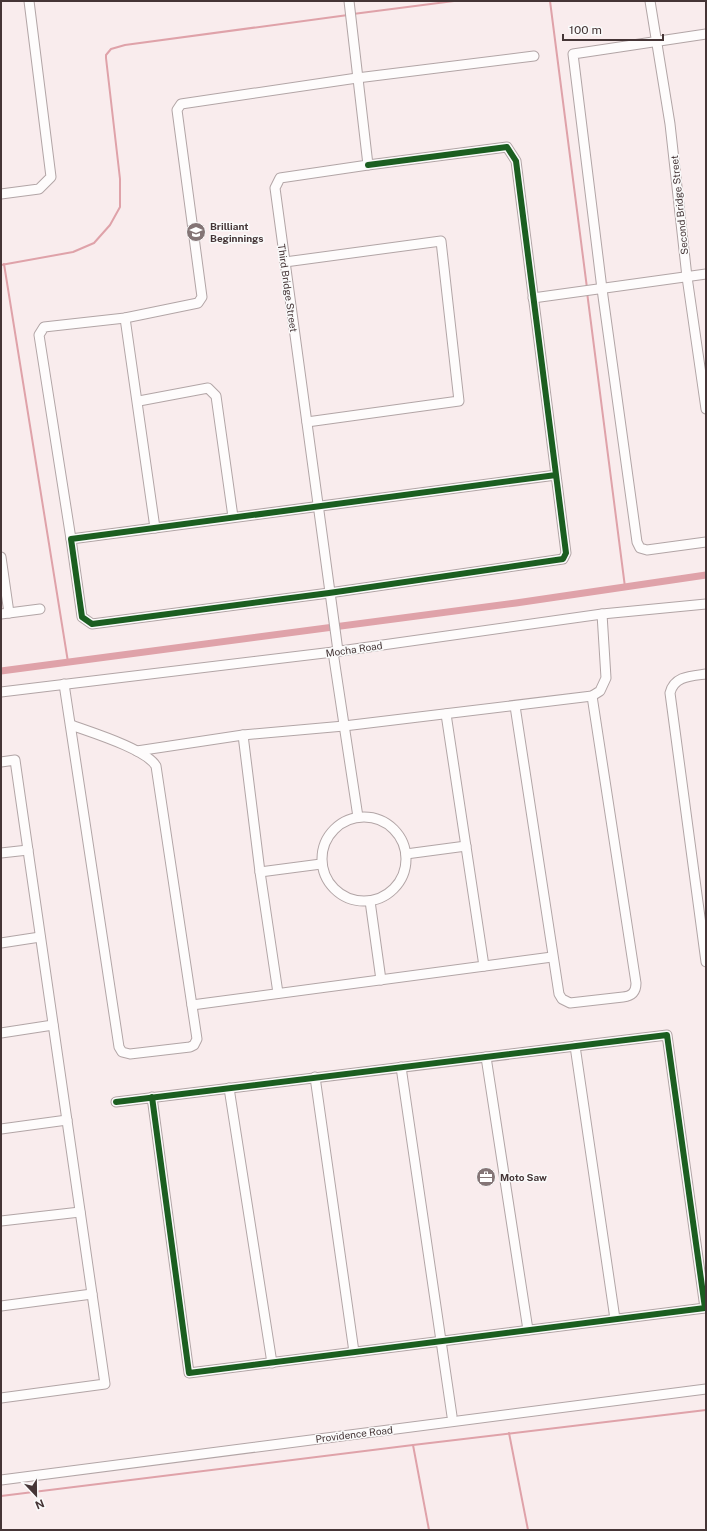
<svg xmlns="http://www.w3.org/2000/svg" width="707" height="1531" font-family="'Public Sans',sans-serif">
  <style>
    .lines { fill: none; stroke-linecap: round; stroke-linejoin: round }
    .stream { stroke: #dfa2a9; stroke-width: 2 }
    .canal { stroke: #dfa2a9; stroke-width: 7 }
    .minor-casing { stroke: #b2a5a6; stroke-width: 11 }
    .minor { stroke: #fefcfc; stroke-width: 9 }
    .cycleway-casing { stroke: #fafafa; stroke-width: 8 }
    .cycleway { stroke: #1b5e20; stroke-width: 6 }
    .labels { text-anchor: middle; stroke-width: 3; stroke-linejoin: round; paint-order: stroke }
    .street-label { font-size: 10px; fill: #453536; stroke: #fafafa }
    .poi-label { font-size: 10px; font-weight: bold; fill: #453536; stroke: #fafafa; text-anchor: start }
  </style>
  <rect width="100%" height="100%" fill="#f9eced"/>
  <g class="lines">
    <g class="stream">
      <polyline points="550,1 587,288"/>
      <polyline points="353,14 454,1"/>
      <polyline points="4,264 68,662"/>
      <polyline points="1,265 73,252 94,243 110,225 120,207 120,179 106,58 106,55 111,49 125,45 348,15"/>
      <polyline points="587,292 625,587"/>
      <polyline points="509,1433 528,1530"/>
      <polyline points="413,1445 429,1530"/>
      <polyline points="1,1496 413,1445 706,1410"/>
    </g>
    <polyline class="canal" points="1,671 516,603 706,575"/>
    <g class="minor-casing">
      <g id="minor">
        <polyline points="650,1 670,124 687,277 706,409"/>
        <polyline points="706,34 573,54 602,289 637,542 640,548 647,550 706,542"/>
        <polyline points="368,165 507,147 516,161 566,553 563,559 329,593 92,624 82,617 71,539 556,475"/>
        <polyline points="1,194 39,189 51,177 29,1"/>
        <polyline points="285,262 441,241 459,401 307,422"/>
        <polyline points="533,298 706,274"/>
        <polyline points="125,318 155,528"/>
        <polyline points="139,401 208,388 216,396 233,517"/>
        <polyline points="71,539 39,335 44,327 125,318 198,303 202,297 177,110 181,104 357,78 534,56"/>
        <polyline points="1,557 9,613"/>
        <polyline points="1,614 40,609"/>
        <polyline points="338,651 275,188 280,178 368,165 349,1"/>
        <polyline points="333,652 358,817"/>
        <path d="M 706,674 C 691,676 674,676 670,693 L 706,962"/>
        <path d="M 64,684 L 119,1047 L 122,1052 L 130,1054 L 190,1047 L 194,1045 L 197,1039 L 156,766 C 146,749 90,732 71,725"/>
        <polyline points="1,692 333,652 602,614 706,604"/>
        <path d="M 515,706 L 559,994 L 562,999 L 570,1003 L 623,997 C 632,996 636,992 636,983 L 592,696"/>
        <polyline points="446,714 484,966"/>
        <polyline points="243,735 260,872 278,993"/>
        <polyline points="137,751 243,735 344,726 592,696 600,691 606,678 602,614"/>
        <polyline points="1,762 15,760 105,1384 1,1398"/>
        <circle cx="364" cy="859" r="42"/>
        <polyline points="1,853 28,850"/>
        <polyline points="406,854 466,846"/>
        <polyline points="260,872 321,864"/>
        <polyline points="370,901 381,980"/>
        <polyline points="1,943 40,937"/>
        <polyline points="192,1005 552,957"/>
        <polyline points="1,1033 53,1025"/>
        <polyline points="575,1046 615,1319"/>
        <polyline points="486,1057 528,1330"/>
        <polyline points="401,1067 452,1416"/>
        <polyline points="315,1077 354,1352"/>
        <polyline points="229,1088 272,1363"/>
        <path d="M 116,1102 C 300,1079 484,1057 667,1035 L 705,1308 L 189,1373 L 152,1097"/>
        <polyline points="1,1129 67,1120"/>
        <polyline points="1,1221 80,1212"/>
        <polyline points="1,1306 92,1294"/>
        <polyline points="1,1480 706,1389"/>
      </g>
    </g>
    <use href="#minor" class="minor"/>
    <g class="cycleway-casing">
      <g id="cycleway">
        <polyline points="368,165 507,147 516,161 566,553 563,559 329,593 92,624 82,617 71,539 556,475"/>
        <path d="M 116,1102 C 300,1079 484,1057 667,1035 L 705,1308 L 189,1373 L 152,1097"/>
      </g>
    </g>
    <use href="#cycleway" class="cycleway"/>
  </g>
  <defs>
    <g id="school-disc" transform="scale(1)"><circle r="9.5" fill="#847576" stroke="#fafafa"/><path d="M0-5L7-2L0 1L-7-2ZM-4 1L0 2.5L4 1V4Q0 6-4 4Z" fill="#fff"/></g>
    <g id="office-disc" transform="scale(1)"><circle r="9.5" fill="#847576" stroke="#fafafa"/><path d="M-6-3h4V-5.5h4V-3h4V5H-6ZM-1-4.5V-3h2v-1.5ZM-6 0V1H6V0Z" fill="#fff"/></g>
  </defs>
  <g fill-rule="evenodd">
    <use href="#school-disc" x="196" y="232"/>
    <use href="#office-disc" x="486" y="1177"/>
  </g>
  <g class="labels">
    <g class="street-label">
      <text transform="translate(679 205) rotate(-96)" y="4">Second Bridge Street</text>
      <text transform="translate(288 288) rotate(82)" y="4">Third Bridge Street</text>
      <text transform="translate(354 649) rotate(-8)" y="4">Mocha Road</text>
      <text transform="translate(354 1434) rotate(-7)" y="4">Providence Road</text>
    </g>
    <g class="poi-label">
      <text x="210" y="230">Brilliant<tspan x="210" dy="12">Beginnings</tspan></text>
      <text x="500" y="1181">Moto Saw</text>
    </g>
  </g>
  <rect width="707" height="1531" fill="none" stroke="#453536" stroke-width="4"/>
  <g transform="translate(36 1495) rotate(158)" stroke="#fafafa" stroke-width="3" paint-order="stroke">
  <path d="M0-3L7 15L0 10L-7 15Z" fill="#453536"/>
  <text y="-6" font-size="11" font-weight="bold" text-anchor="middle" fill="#453536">N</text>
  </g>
  <path d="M563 34v6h100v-6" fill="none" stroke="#453536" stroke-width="2"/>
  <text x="569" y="34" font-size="12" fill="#453536" stroke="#fafafa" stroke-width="3" paint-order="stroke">100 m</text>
</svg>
